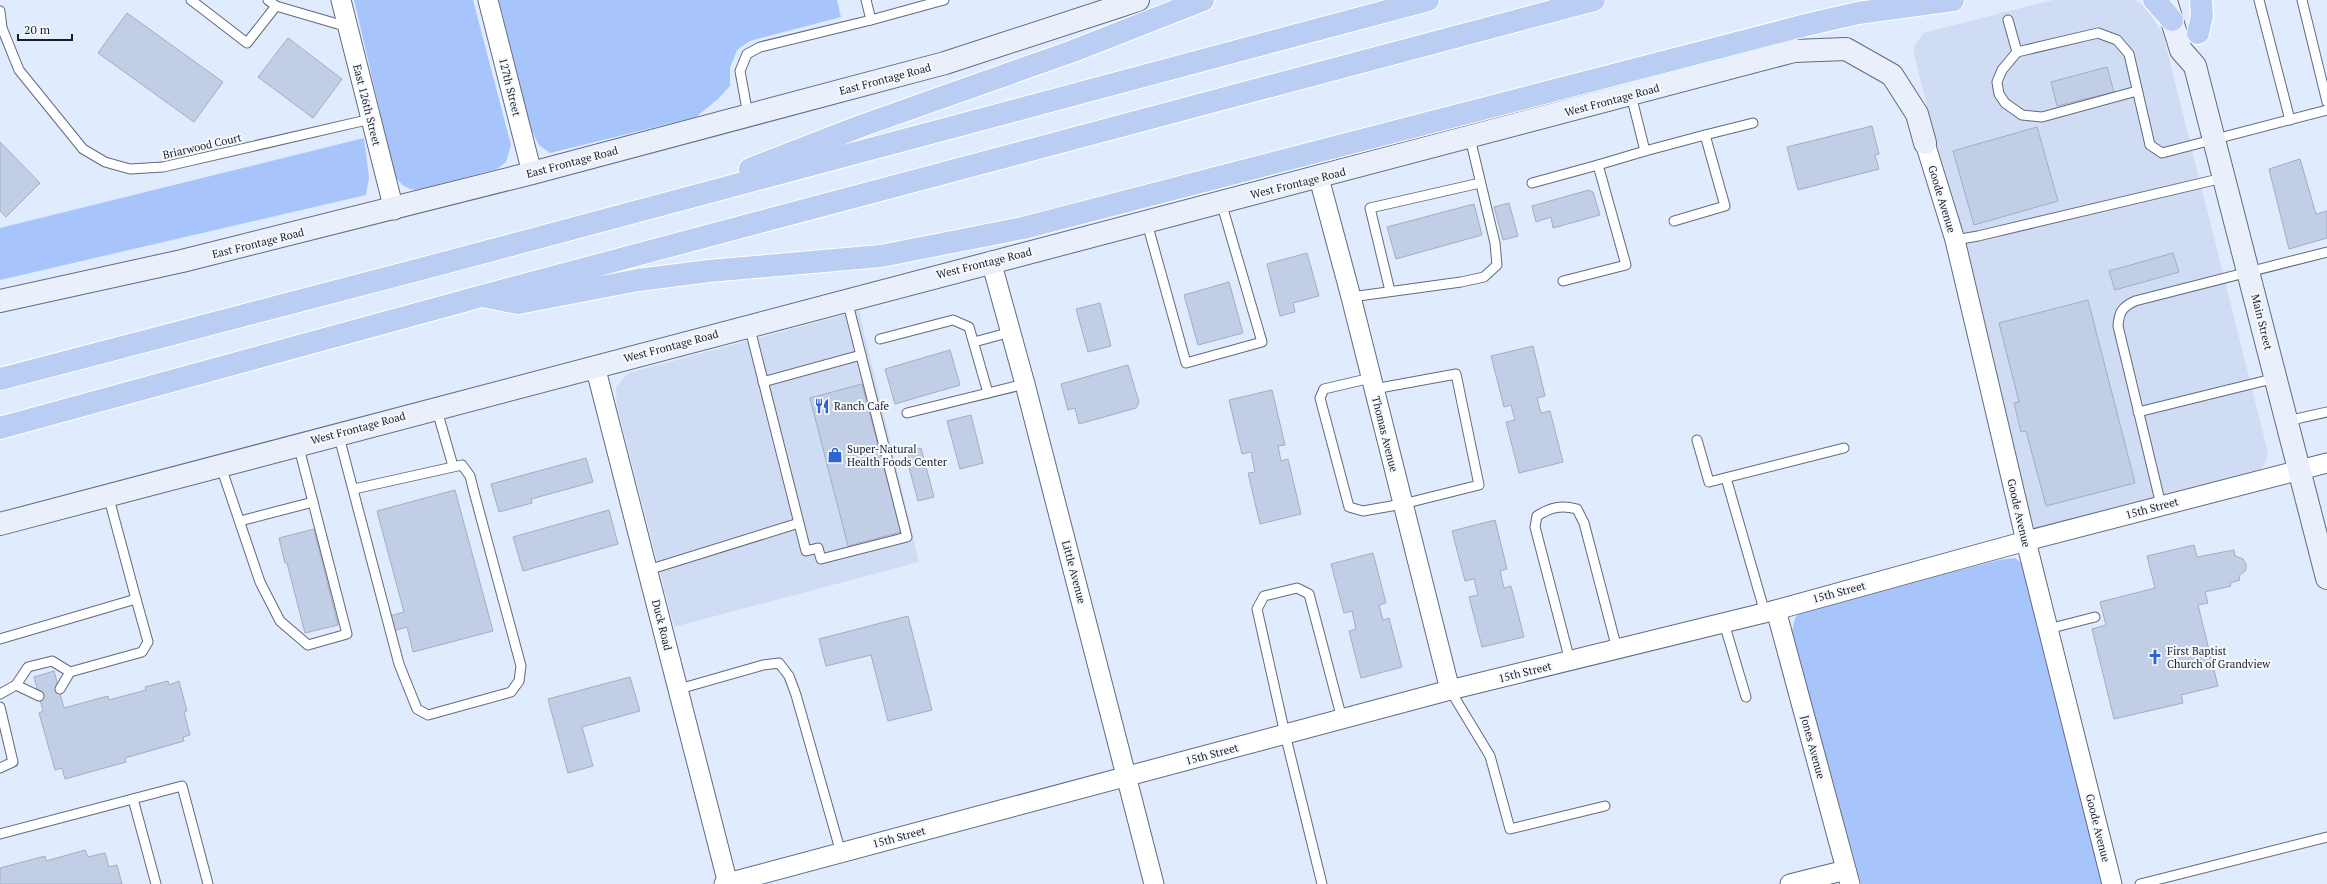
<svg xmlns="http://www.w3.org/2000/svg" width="2327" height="884" font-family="'PT Serif',serif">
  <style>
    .built { fill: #cfdcf3 }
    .green { fill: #a7c5fb }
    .building { fill: #c2cee5; stroke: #a1adc3 }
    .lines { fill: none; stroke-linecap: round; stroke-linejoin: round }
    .lane-casing { stroke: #606b7f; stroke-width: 11 }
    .street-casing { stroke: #606b7f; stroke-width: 21 }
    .secondary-casing { stroke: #606b7f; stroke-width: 24 }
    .highway-casing { stroke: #fff; stroke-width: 24 }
    .lane { stroke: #fff; stroke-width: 9 }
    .street { stroke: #fff; stroke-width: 19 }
    .secondary { stroke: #eaf0fb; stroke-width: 22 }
    .highway { stroke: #b9cef2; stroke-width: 22 }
    .labels { text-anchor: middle; stroke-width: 4; stroke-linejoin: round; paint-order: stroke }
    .street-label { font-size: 11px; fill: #1a1f27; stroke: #f5f8fd }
    .poi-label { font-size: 11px; fill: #1a1f27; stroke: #f5f8fd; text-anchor: start }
  </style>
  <rect width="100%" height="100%" fill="#e1ebfe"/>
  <g class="built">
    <polygon points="2053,0 2135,0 2146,7 2163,34 2268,453 2266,462 2257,473 2043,529 2036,528 2031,521 1914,54 1914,47 1923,33"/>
    <polygon points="859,311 919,562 674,627 617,406 616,387 628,373"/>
  </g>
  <g class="green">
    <path d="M 354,0 L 473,0 L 511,145 L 506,162 L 497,169 L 417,190 C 406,189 401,185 395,176 Z"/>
    <polygon points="499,0 837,0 841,17 750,41 737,50 730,68 730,86 718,99 696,117 550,153 539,145 531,129"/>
    <polygon points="364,138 369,177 366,195 0,280 0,228"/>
    <polygon points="2015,558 2023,564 2103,884 1861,884 1792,632 1795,618 1800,612 1999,560"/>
  </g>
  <g class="building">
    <polygon points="127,13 223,82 194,122 98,53"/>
    <polygon points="288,38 342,79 313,118 258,77"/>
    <polygon points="2107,67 2114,92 2057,106 2051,82"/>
    <polygon points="1872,126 1879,154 1875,155 1879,169 1798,190 1787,147"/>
    <polygon points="2037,127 2058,201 1974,225 1953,151"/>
    <polygon points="0,142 40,183 6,217 0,211"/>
    <polygon points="2300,159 2316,214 2327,211 2327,238 2289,249 2269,169"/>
    <polygon points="1589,190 1593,192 1600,215 1553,228 1551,217 1536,222 1532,206"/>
    <polygon points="1509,203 1518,236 1503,240 1494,207"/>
    <polygon points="1474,204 1482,235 1396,259 1387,227"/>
    <polygon points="1307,253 1319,296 1293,303 1295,312 1280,316 1267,264"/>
    <polygon points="2173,253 2179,272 2115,290 2109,271"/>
    <polygon points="1229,282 1243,333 1198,345 1184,295"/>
    <polygon points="2088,300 2135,483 2046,506 2026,431 2021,432 2014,403 2019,402 1999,323"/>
    <polygon points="1100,303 1111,346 1088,352 1076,309"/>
    <polygon points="1533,346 1545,396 1537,398 1541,413 1550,411 1563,462 1519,473 1506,422 1515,420 1511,405 1504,407 1491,356"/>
    <polygon points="950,350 960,385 895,404 885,369"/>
    <polygon points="1128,365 1139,402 1136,408 1079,424 1075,408 1068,410 1061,384"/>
    <polygon points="862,384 901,532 848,546 810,398"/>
    <polygon points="1272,390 1285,445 1278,446 1281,461 1288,459 1301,514 1260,524 1248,473 1255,472 1251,452 1242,454 1229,400"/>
    <polygon points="971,415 983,463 960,469 947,421"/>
    <polygon points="921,448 934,497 918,501 905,452"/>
    <polygon points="586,458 593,482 531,499 532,503 499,512 491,484"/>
    <polygon points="455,490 493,631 413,652 407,627 393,631 390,616 404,612 377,511"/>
    <polygon points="609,510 618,544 523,571 513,537"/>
    <polygon points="1495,520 1507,569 1500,571 1504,588 1511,586 1524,637 1482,647 1469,597 1478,595 1474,579 1465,581 1452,531"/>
    <polygon points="314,529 338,625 305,633 287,563 285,563 279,538"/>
    <polygon points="2194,545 2197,557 2234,550 2235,556 2243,559 2246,564 2246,570 2239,576 2240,580 2230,583 2231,586 2205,592 2208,603 2198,605 2218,686 2181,695 2183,703 2114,719 2092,629 2106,625 2100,602 2155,588 2147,556"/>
    <polygon points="1373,553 1386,603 1379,605 1383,620 1389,618 1402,667 1361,678 1349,631 1356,629 1352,611 1344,613 1331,564"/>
    <polygon points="908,616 932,710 888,721 871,655 826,666 819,639"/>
    <polygon points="54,671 64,708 108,696 109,700 146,690 145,687 168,681 169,685 179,681 187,711 184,712 190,735 183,737 184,741 125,758 126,762 65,779 62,768 55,770 39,713 43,711 34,677"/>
    <polygon points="630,677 640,711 582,727 593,766 568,773 548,699"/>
    <polygon points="85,850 88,857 105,853 109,867 117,865 122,884 0,884 0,868 45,856 46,861"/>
  </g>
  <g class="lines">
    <g class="lane-casing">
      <g id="lane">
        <polyline points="191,0 247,43 276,6 268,0"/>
        <polyline points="2259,0 2290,120"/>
        <polyline points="2302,0 2327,102"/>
        <polyline points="276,6 348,27"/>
        <polyline points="0,11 2,28 19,70 83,149 105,162 130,169 163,167 371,119"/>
        <polyline points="871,20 944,0"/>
        <polyline points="2008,20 2017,52 2098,33 2117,40 2129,54 2150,145 2162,153 2327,110"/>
        <polyline points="2017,52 2002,70 1997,82 1999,94 2005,103 2022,115 2042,117 2137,91"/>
        <polyline points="748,115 740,71 747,54 760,47 871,20 866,0"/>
        <polyline points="1705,135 1753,123"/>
        <polyline points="1645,151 1705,135 1725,206 1674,221"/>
        <polyline points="1532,183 1598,165"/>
        <polyline points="1147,223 1186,363 1262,342 1221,202"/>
        <polyline points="1955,240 1978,236 2223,178"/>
        <polyline points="1563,281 1626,265 1598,165 1645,151 1631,95"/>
        <polyline points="1390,291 1370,208 1480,183"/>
        <polyline points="1351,297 1461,282 1484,277 1497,265 1495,243 1470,138"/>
        <polyline points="749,325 806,551 818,548 821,559 907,537 847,300"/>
        <polyline points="880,339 953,320 969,327 988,393"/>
        <polyline points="974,342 1011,332"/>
        <polyline points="1371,378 1324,389 1320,398 1349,507 1363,511 1403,504 1479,485 1456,374 1374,389"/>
        <polyline points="763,382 861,355"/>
        <polyline points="436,407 453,466"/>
        <polyline points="2138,412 2276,378"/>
        <polyline points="907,413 1025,384"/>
        <polyline points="2287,421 2327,412"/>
        <polyline points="338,433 399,664 417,709 428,715 511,692 519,681 521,666 474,492 470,476 462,465 354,489"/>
        <polyline points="1697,440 1709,482 1844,448"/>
        <polyline points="220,464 260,582 280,621 308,645 347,634 298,444"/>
        <polyline points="1726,478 1765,613"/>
        <path d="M 2161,505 L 2118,326 C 2119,312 2122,307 2135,301 L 2327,252"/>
        <polyline points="240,521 313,502"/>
        <polyline points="648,570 799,523"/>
        <polyline points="1724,623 1746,697"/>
        <polyline points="2048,629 2095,617"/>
        <polyline points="0,639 136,599 108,495"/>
        <path d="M 1570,661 L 1535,527 L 1537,516 C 1551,507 1561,505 1577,509 L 1584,523 L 1617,649"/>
        <polyline points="16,685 39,696"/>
        <polyline points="60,689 70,672"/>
        <polyline points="679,689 763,665 779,663 789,676 796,695 841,853"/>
        <polyline points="1450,690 1490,756 1510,829 1605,806"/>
        <polyline points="0,694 16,685 28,667 52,661 70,672 142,652 148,642 136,599"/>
        <polyline points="0,707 13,762 0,768"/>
        <polyline points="133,799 156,884"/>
        <polyline points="0,834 182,786 208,884"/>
        <polyline points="1322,884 1285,734 1257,609 1264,596 1297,588 1309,594 1342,719"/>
        <polyline points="2140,884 2327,837"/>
      </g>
    </g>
    <g class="street-casing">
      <g id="street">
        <polyline points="341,0 394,210"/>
        <polyline points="488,0 532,173"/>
        <polyline points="1925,143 1955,240 2026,541 2112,884"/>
        <polyline points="1319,178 1351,297 1450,690"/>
        <polyline points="991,261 1025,384 1154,884"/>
        <polyline points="595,366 728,884"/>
        <polyline points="1776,610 1850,884"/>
        <polyline points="724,884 1450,690 1776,610 2026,541 2327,463"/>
        <polyline points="1790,884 1846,870"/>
      </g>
    </g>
    <g class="secondary-casing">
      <g id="secondary">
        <polyline points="2166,1 2181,50 2195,66 2327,578"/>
        <polyline points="0,301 182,261 532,173 945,63 1138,0"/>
        <path d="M 0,524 C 597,361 1197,211 1794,51 L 1846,49 L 1892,75 L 1917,114 L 1925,143"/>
      </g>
    </g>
    <g class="highway-casing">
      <g id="highway">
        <polyline points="2154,0 2172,20"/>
        <polyline points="2198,33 2202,16 2201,0"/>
        <polyline points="750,169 861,126 1073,51 1203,0"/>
        <polyline points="487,297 518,303 638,280 709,271 881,256 1023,228 1806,25 1858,13 1953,0"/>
        <polyline points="0,379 440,264 1428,0"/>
        <polyline points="0,428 482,296 1594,0"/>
      </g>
    </g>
    <use href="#lane" class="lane"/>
    <use href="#street" class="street"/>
    <use href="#secondary" class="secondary"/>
    <use href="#highway" class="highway"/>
  </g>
  <defs>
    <g id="restaurant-bare" transform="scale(1.2)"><path d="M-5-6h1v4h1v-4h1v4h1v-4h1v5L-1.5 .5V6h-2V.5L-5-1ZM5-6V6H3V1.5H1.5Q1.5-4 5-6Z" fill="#2d64d2" stroke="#f5f8fd" stroke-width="2.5" paint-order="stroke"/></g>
    <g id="shop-bare" transform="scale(1.2)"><path d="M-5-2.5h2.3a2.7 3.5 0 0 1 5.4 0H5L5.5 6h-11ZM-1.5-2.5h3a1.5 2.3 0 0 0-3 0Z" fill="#2d64d2" stroke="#f5f8fd" stroke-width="2.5" paint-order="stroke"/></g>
    <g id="church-bare" transform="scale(1.2)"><path d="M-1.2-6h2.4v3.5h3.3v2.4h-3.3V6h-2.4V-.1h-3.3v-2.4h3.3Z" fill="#2d64d2" stroke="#f5f8fd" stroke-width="2.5" paint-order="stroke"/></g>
  </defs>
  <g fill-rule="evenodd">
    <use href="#restaurant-bare" x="822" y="406"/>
    <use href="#shop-bare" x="835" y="455"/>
    <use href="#church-bare" x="2155" y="657"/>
  </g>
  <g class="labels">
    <g class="street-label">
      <text transform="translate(885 79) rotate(-15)" y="4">East Frontage Road</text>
      <text transform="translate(510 87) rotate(76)" y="4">127th Street</text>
      <text transform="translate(1612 100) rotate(-15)" y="4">West Frontage Road</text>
      <text transform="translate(367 105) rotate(76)" y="4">East 126th Street</text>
      <text transform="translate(202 146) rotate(-13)" y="4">Briarwood Court</text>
      <text transform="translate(572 162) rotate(-15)" y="4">East Frontage Road</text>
      <text transform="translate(1298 183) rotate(-14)" y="4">West Frontage Road</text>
      <text transform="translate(1942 199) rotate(73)" y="4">Goode Avenue</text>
      <text transform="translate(258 243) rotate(-14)" y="4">East Frontage Road</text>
      <text transform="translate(984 263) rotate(-14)" y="4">West Frontage Road</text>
      <text transform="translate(2262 322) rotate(76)" y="4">Main Street</text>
      <text transform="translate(671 346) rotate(-15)" y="4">West Frontage Road</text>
      <text transform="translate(358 428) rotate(-15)" y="4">West Frontage Road</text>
      <text transform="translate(1385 434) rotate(76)" y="4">Thomas Avenue</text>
      <text transform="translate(2152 508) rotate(-15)" y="4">15th Street</text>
      <text transform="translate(2019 513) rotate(77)" y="4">Goode Avenue</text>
      <text transform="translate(1074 572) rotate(75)" y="4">Little Avenue</text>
      <text transform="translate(1839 592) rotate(-15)" y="4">15th Street</text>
      <text transform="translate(662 625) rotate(76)" y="4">Duck Road</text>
      <text transform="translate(1525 672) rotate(-14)" y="4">15th Street</text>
      <text transform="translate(1813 747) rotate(75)" y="4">Jones Avenue</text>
      <text transform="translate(1212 754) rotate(-15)" y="4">15th Street</text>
      <text transform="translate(2098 828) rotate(76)" y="4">Goode Avenue</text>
      <text transform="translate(899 837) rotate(-15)" y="4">15th Street</text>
    </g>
    <g class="poi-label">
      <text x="834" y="410">Ranch Cafe</text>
      <text x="847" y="453">Super-Natural<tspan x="847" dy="13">Health Foods Center</tspan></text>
      <text x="2167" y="655">First Baptist<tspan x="2167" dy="13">Church of Grandview</tspan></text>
    </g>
  </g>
  <path d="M18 34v6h54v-6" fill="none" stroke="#1a1f27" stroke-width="2"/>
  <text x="24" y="34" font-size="12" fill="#1a1f27" stroke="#f5f8fd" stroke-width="3" paint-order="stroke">20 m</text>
</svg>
